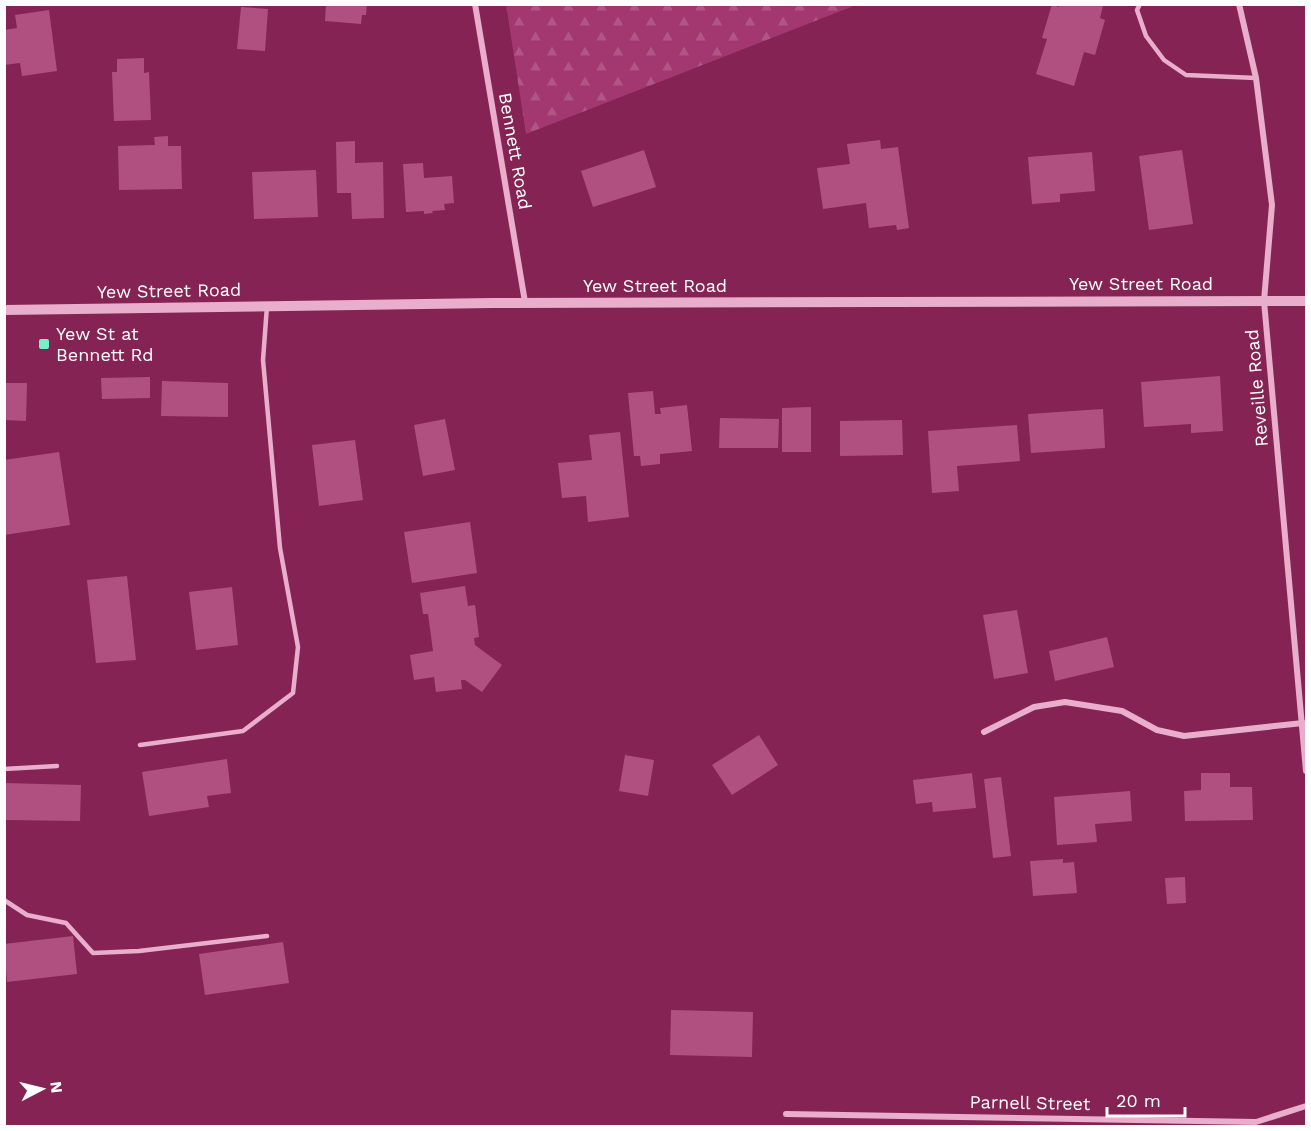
<svg xmlns="http://www.w3.org/2000/svg" width="1311" height="1131" font-family="'Work Sans',sans-serif">
  <style>
    .forest { fill: url(#forest-firs) }
    .building { fill: #af5081 }
    .lines { fill: none; stroke-linecap: round; stroke-linejoin: round }
    .service { stroke: #e8aecc; stroke-width: 4.5 }
    .minor { stroke: #e8aecc; stroke-width: 6 }
    .tertiary { stroke: #e8aecc; stroke-width: 10 }
    .poi-dot { fill: #72f3c5; stroke: #852454; stroke-width: 2 }
    .labels { text-anchor: middle; stroke-width: 5; stroke-linejoin: round; paint-order: stroke }
    .street-label { font-size: 18px; fill: #fff; stroke: #852454 }
    .poi-label { font-size: 18px; fill: #fff; stroke: #852454; text-anchor: start }
  </style>
  <defs>
    <pattern id="forest-firs" width="22" height="20" patternUnits="userSpaceOnUse" patternTransform="scale(1.5)"><rect width="22" height="20" fill="#a2386f"/><path d="M5 1l3.5 6h-7zM16 11l3.5 6h-7z" fill="#b05685"/></pattern>
  </defs>
  <rect width="100%" height="100%" fill="#852454"/>
  <polygon class="forest" points="506,4 856,4 856,5 526,134"/>
  <g class="building">
    <polygon points="326,4 367,4 366,15 362,15 361,24 325,21"/>
    <polygon points="1052,4 1059,7 1059,4 1098,4 1103,6 1100,18 1105,20 1095,55 1084,52 1074,86 1036,74 1047,39 1042,38"/>
    <polygon points="241,7 268,9 265,51 237,49"/>
    <polygon points="49,10 57,71 22,76 20,63 4,65 4,30 17,28 15,15"/>
    <polygon points="144,58 144,73 149,72 151,120 114,121 112,72 117,72 117,59"/>
    <polygon points="168,136 168,146 181,146 182,189 119,190 118,146 155,145 154,137"/>
    <polygon points="880,140 881,149 898,147 909,228 897,230 896,225 869,228 866,203 823,209 817,168 850,164 847,144"/>
    <polygon points="355,141 355,163 383,162 384,218 352,219 351,193 337,193 336,142"/>
    <polygon points="644,150 656,187 593,207 581,171"/>
    <polygon points="1182,150 1193,224 1149,230 1139,156"/>
    <polygon points="1092,152 1095,191 1060,194 1060,202 1032,204 1028,157"/>
    <polygon points="423,163 424,178 452,176 454,203 444,204 445,210 432,211 433,213 424,214 424,211 406,212 403,164"/>
    <polygon points="316,170 318,217 254,219 252,172"/>
    <polygon points="1220,376 1223,431 1191,433 1191,424 1144,427 1141,382"/>
    <polygon points="150,377 150,398 102,399 101,378"/>
    <polygon points="162,381 228,383 228,417 161,416"/>
    <polygon points="4,383 27,383 26,421 4,420"/>
    <polygon points="653,391 655,414 661,414 660,408 687,405 692,451 660,454 660,464 641,466 640,456 634,456 628,393"/>
    <polygon points="811,407 811,452 782,452 782,408"/>
    <polygon points="1103,409 1105,448 1031,453 1028,414"/>
    <polygon points="720,418 779,419 778,448 719,448"/>
    <polygon points="445,419 455,470 423,476 414,425"/>
    <polygon points="902,420 903,455 840,456 840,421"/>
    <polygon points="1017,425 1020,461 957,466 959,491 932,493 928,431"/>
    <polygon points="620,432 629,517 588,522 586,496 562,498 558,463 592,460 589,435"/>
    <polygon points="355,440 363,500 319,506 312,445"/>
    <polygon points="59,452 70,525 4,535 4,460"/>
    <polygon points="470,522 477,573 412,583 404,532"/>
    <polygon points="127,576 136,660 96,663 87,580"/>
    <polygon points="465,586 468,606 475,605 479,637 474,638 475,645 502,665 482,692 465,680 461,680 462,689 436,692 434,677 414,680 410,655 433,651 428,614 423,614 420,593"/>
    <polygon points="232,587 238,645 196,650 189,592"/>
    <polygon points="1017,610 1028,673 994,679 983,615"/>
    <polygon points="1107,637 1114,667 1055,681 1049,651"/>
    <polygon points="759,735 778,765 732,795 712,765"/>
    <polygon points="625,755 654,760 648,796 619,791"/>
    <polygon points="227,759 231,793 207,796 209,807 149,816 142,772"/>
    <polygon points="972,773 976,808 933,812 932,802 916,804 913,780"/>
    <polygon points="1201,773 1230,773 1230,787 1252,787 1253,820 1185,821 1184,791 1201,790"/>
    <polygon points="1001,777 1011,856 993,858 984,779"/>
    <polygon points="4,783 81,785 80,821 4,820"/>
    <polygon points="1130,791 1132,821 1095,824 1097,842 1057,845 1054,797"/>
    <polygon points="1063,859 1063,863 1074,862 1077,893 1033,896 1030,861"/>
    <polygon points="1185,877 1186,903 1167,904 1165,878"/>
    <polygon points="73,936 77,974 7,982 4,944"/>
    <polygon points="283,942 289,983 205,995 199,954"/>
    <polygon points="671,1010 753,1012 752,1057 670,1055"/>
  </g>
  <g class="lines">
    <g class="service">
      <polyline points="1140,4 1137,10 1146,36 1164,60 1186,75 1256,78"/>
      <polyline points="140,745 243,731 293,693 298,647 280,548 263,360 267,306"/>
      <polyline points="4,769 57,766"/>
      <polyline points="4,900 27,915 66,923 93,953 139,951 267,936"/>
    </g>
    <g class="minor">
      <polyline points="475,4 525,302"/>
      <polyline points="1239,4 1256,78 1272,205 1264,301 1306,771"/>
      <polyline points="984,732 1034,707 1065,702 1122,711 1157,730 1184,736 1303,723"/>
      <polyline points="786,1114 1256,1122 1306,1106"/>
    </g>
    <polyline class="tertiary" points="4,310 492,303 1306,301"/>
  </g>
  <rect class="poi-dot" x="38" y="338" width="12" height="12" rx="3"/>
  <g class="labels">
    <g class="street-label">
      <text transform="translate(515 151) rotate(80)" y="6">Bennett Road</text>
      <text x="1141" y="290">Yew Street Road</text>
      <text x="655" y="292">Yew Street Road</text>
      <text transform="translate(169 291) rotate(-1)" y="6">Yew Street Road</text>
      <text transform="translate(1257 388) rotate(-95)" y="6">Reveille Road</text>
      <text transform="translate(1030 1103) rotate(1)" y="6">Parnell Street</text>
    </g>
    <g class="poi-label">
      <text x="56" y="340">Yew St at<tspan x="56" dy="21">Bennett Rd</tspan></text>
    </g>
  </g>
  <rect width="1311" height="1131" fill="none" stroke="#ffffff" stroke-width="12"/>
  <g transform="translate(42 1089) rotate(83)" stroke="#852454" stroke-width="4.5" paint-order="stroke">
  <path d="M0-4.5L10 22L0 15L-10 22Z" fill="#ffffff"/>
  <text y="-9" font-size="16" font-weight="bold" text-anchor="middle" fill="#ffffff">N</text>
  </g>
  <path d="M1107 1107v9h78v-9" fill="none" stroke="#ffffff" stroke-width="3"/>
  <text x="1116" y="1107" font-size="18" fill="#ffffff" stroke="#852454" stroke-width="4.5" paint-order="stroke">20 m</text>
</svg>
